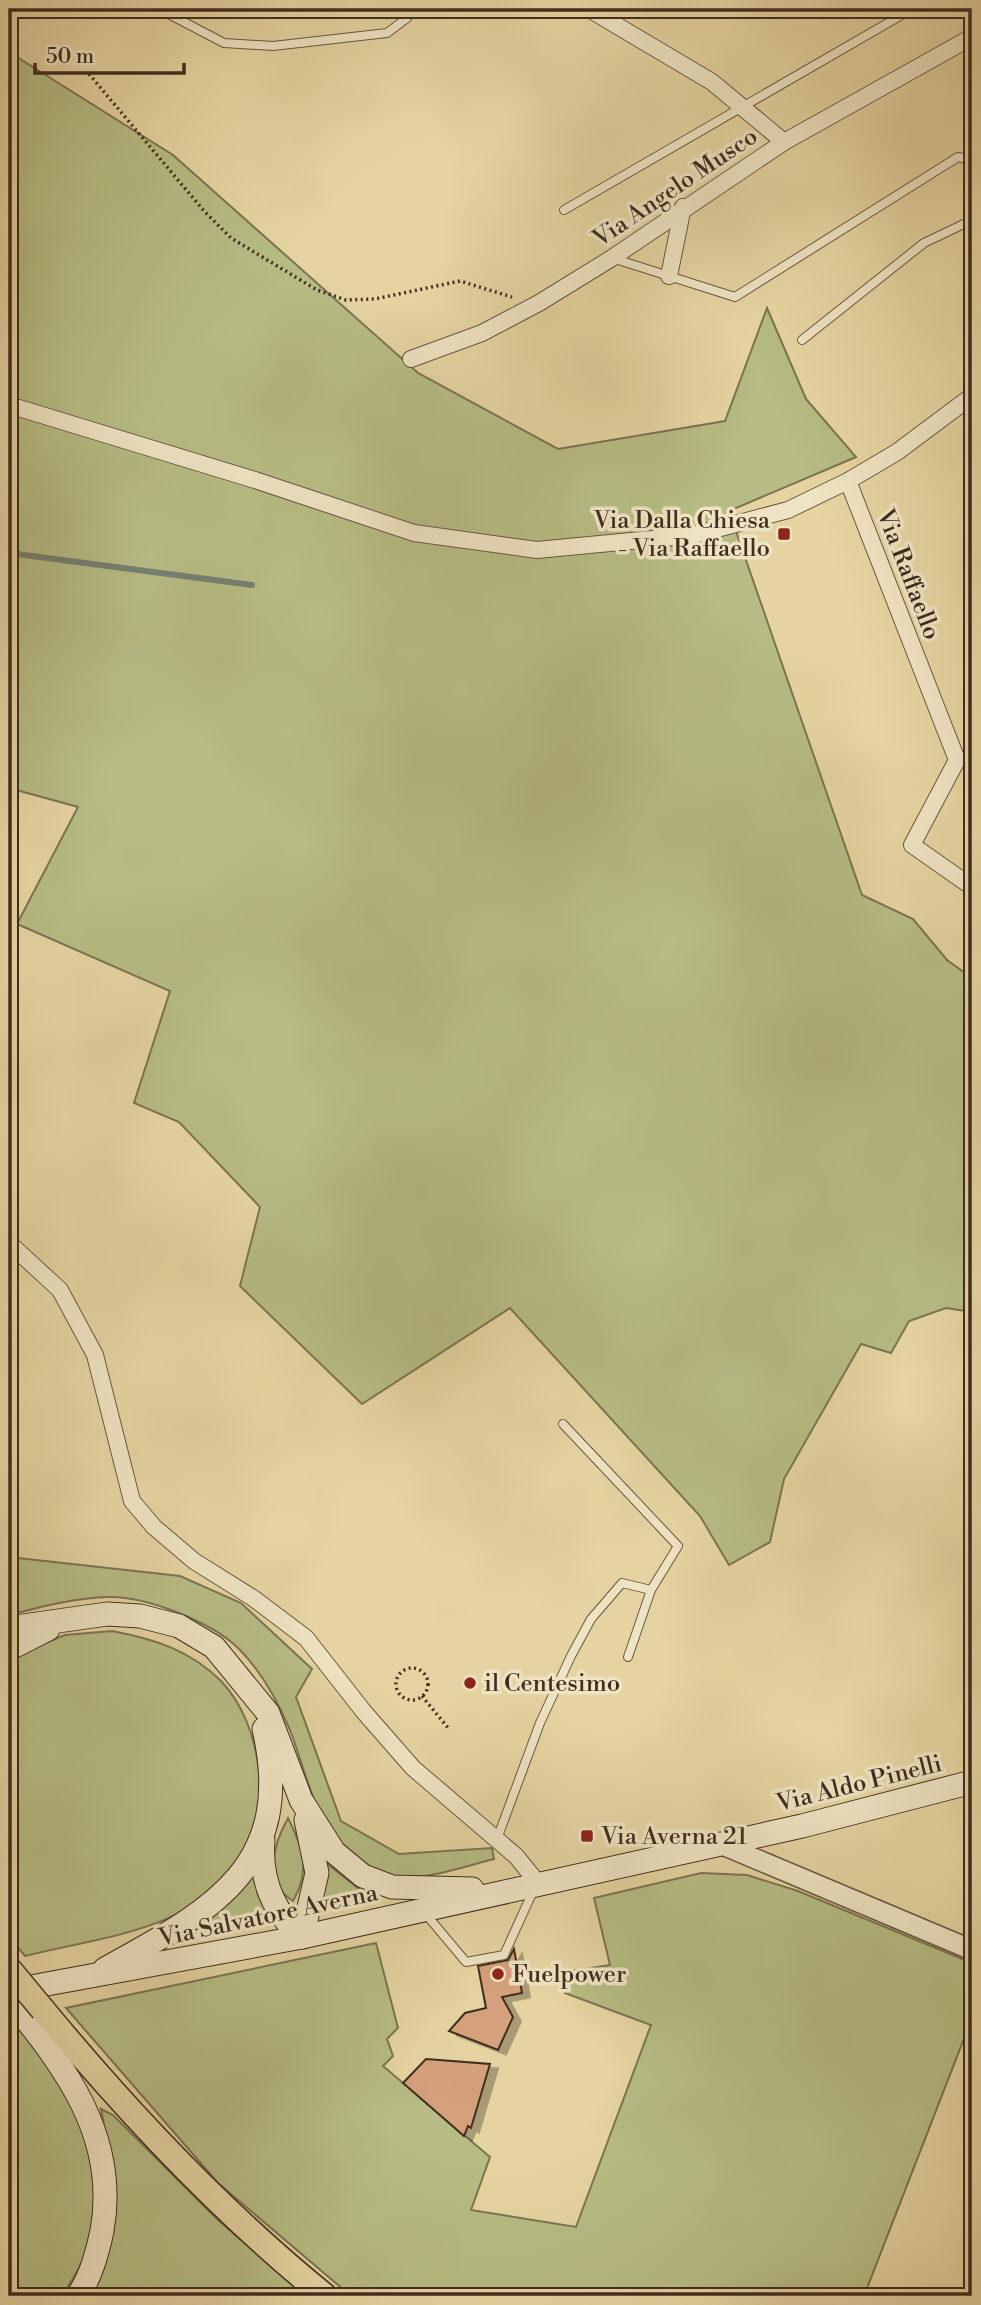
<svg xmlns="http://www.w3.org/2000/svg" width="981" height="2305" font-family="'Libre Bodoni',serif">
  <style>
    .green { fill: #b6bc83; stroke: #7b7451; stroke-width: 2 }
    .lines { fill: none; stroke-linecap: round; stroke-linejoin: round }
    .stream { stroke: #748072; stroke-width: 6 }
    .building { fill: #d5a07b; stroke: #402d1f; stroke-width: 2; filter: url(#shadow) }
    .service-casing { stroke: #695740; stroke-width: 10 }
    .minor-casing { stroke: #695740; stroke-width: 18 }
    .tertiary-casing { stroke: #695740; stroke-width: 22 }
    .secondary-casing { stroke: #402d1f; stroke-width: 25 }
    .primary-casing { stroke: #402d1f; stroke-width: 27 }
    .path { stroke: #402d1f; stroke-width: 3.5; stroke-dasharray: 2 3.5; stroke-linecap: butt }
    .service { stroke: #eee3c2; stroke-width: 8 }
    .minor { stroke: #eee3c2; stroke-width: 16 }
    .tertiary { stroke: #eee3c2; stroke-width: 19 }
    .secondary { stroke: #eee3c2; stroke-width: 23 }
    .primary { stroke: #e5d4a1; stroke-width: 24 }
    .primary-bridge-casing { stroke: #402d1f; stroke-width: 27; stroke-linecap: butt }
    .primary-bridge { stroke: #e5d4a1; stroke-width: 24 }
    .poi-dot { fill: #8f2418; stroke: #eee3c2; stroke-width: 2.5 }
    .labels { text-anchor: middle; stroke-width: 7; stroke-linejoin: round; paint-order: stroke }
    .street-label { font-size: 24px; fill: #402d1f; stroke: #eee3c2 }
    .poi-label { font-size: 24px; fill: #402d1f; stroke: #eee3c2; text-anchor: start }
  </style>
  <defs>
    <filter id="shadow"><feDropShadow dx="8" dy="4.5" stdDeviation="0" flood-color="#0004"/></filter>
  </defs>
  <rect width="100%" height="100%" fill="#e5d4a1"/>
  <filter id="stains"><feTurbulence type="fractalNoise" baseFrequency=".00286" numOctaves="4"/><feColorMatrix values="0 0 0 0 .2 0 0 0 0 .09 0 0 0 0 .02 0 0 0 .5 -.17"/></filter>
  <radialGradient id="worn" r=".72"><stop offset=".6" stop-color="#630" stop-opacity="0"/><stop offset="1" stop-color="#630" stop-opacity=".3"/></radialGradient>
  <g class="green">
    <polygon points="9,52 173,155 418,373 558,449 725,421 767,308 806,399 856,457 729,511 862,895 913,919 947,960 972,978 972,1312 946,1308 909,1321 891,1353 861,1344 784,1479 770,1542 729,1565 700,1516 510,1308 362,1404 240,1286 260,1207 179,1122 134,1103 170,991 17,924 78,807 9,788"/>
    <path d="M 9,1557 L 180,1576 L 241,1603 L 312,1669 L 296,1697 L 341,1821 L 399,1854 L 492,1848 L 494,1859 C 457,1868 407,1889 369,1869 C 317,1841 309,1779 290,1730 C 278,1702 261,1671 239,1649 C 212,1622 146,1596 108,1597 C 74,1598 41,1607 9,1615 Z"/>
    <path d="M 112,1631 C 154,1639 190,1650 221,1681 C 263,1725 275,1816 235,1865 C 229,1873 220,1880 212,1887 C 205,1894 197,1903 188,1908 C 143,1935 76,1943 25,1956 L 9,1937 L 9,1658 L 65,1635 Z"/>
    <path d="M 288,1818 C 303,1847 311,1871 293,1901 C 262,1882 274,1843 288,1818 Z"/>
    <polygon points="325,1862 364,1893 322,1902"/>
    <polygon points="701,1873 747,1875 798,1891 972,1963 972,2018 864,2296 351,2296 218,2183 66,2008 376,1943 398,2028 387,2039 393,2056 383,2066 490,2157 471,2210 576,2227 651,2025 565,1993 565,1972 610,1965 594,1898"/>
    <polygon points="255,1874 258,1895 267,1913 198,1929"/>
    <path d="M 13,2016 C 33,2045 57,2075 73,2106 C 96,2149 103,2213 84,2259 C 78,2272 69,2284 62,2296 L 9,2296 L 9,2017 Z"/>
    <polygon points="101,2109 113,2115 218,2220 306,2296 84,2296 109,2153"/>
  </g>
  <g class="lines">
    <polyline class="stream" points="9,553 252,585"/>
  </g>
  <g class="building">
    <polygon points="514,1949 522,1993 502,1997 513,2017 498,2050 449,2031 465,2013 486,2008 478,1966 508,1960"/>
    <polygon points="426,2059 490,2064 471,2128 468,2126 464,2136 403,2083"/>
  </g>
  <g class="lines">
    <g class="service-casing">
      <g id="service">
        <polyline points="159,9 224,43 273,46 387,33 407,18 411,9"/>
        <polyline points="564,210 912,9"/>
        <polyline points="612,258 735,297 958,157 972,160"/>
        <polyline points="802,340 924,243 972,220"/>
        <polyline points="563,1424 678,1546 651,1590 628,1657"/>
        <polyline points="497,1839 540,1723 571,1656 591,1619 622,1583 651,1590"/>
        <polyline points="424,1912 466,1962 504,1955 534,1889"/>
      </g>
    </g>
    <g class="minor-casing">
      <g id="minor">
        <polyline points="589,9 712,82 784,142"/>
        <polyline points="669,276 683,207"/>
        <polyline points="411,359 482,333 539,303 612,258 784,142 972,37"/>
        <polyline points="9,405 255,480 414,533 537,550 694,535 788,510 848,481 897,452 972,396"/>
        <polyline points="848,481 957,760 912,845 972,887"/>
        <polyline points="9,1243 60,1290 95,1355 132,1501 154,1527 194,1561 253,1598 306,1638 364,1712 413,1768 516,1856 537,1882"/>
      </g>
    </g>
    <g class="tertiary-casing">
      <polyline id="tertiary" points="718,1843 972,1950"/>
    </g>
    <g class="secondary-casing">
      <g id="secondary">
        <polyline points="9,1628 107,1614 140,1616 179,1626 214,1647 268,1713 301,1800 334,1852 363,1876 392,1887 472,1889"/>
        <polyline points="9,1649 48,1629"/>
        <path d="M 263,1840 C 260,1878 272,1911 302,1937"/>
        <polyline points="302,1937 317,1873 306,1820"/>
        <path d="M 105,1969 C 210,1911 296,1868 264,1729"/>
        <polyline points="9,1991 302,1937 802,1826 972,1782"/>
        <path d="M 9,1998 C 65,2067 119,2137 102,2231 C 97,2254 91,2276 78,2296"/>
      </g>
    </g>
    <g class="primary-casing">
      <path id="primary" d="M 43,2010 C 129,2114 220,2211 325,2296"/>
    </g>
    <g class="path">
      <polyline points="89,74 204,211 231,238 317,290 346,300 375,299 460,281 512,297"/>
      <circle cx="412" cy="1684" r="16"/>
      <polyline points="422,1696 449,1729"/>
    </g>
    <use href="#service" class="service"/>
    <use href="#minor" class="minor"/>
    <use href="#tertiary" class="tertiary"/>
    <use href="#secondary" class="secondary"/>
    <use href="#primary" class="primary"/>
    <g class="primary-bridge-casing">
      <polyline id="primary-bridge" points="9,1969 43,2010"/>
    </g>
    <use href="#primary-bridge" class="primary-bridge"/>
  </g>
  <g class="poi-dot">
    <rect x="777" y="527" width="14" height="14" rx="3.5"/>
    <circle cx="470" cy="1683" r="7"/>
    <rect x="580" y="1829" width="14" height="14" rx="3.5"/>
    <circle cx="498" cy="1974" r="7"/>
  </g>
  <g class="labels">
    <g class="street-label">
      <text transform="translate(675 187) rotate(-34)" y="8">Via Angelo Musco</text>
      <text transform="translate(909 574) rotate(69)" y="8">Via Raffaello</text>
      <text transform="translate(859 1783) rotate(-14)" y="8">Via Aldo Pinelli</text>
      <text transform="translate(268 1915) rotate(-12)" y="8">Via Salvatore Averna</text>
    </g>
    <g class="poi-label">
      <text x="770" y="528" text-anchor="end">Via Dalla Chiesa<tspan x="770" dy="28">- Via Raffaello</tspan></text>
      <text x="484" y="1691">il Centesimo</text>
      <text x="601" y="1844">Via Averna 21</text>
      <text x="512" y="1982">Fuelpower</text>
    </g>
  </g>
  <rect width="981" height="2305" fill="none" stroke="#e5d4a1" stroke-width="35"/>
  <rect x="10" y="10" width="960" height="2284" fill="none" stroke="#402d1f" stroke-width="3.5"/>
  <rect x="18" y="18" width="946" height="2270" fill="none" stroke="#402d1f" stroke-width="2"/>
  <path d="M35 63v10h149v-10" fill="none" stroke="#402d1f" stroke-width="3.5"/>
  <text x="46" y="63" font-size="21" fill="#402d1f" stroke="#eee3c2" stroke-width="5" paint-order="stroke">50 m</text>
  <rect width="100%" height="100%" filter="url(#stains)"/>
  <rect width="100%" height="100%" fill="url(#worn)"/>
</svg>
